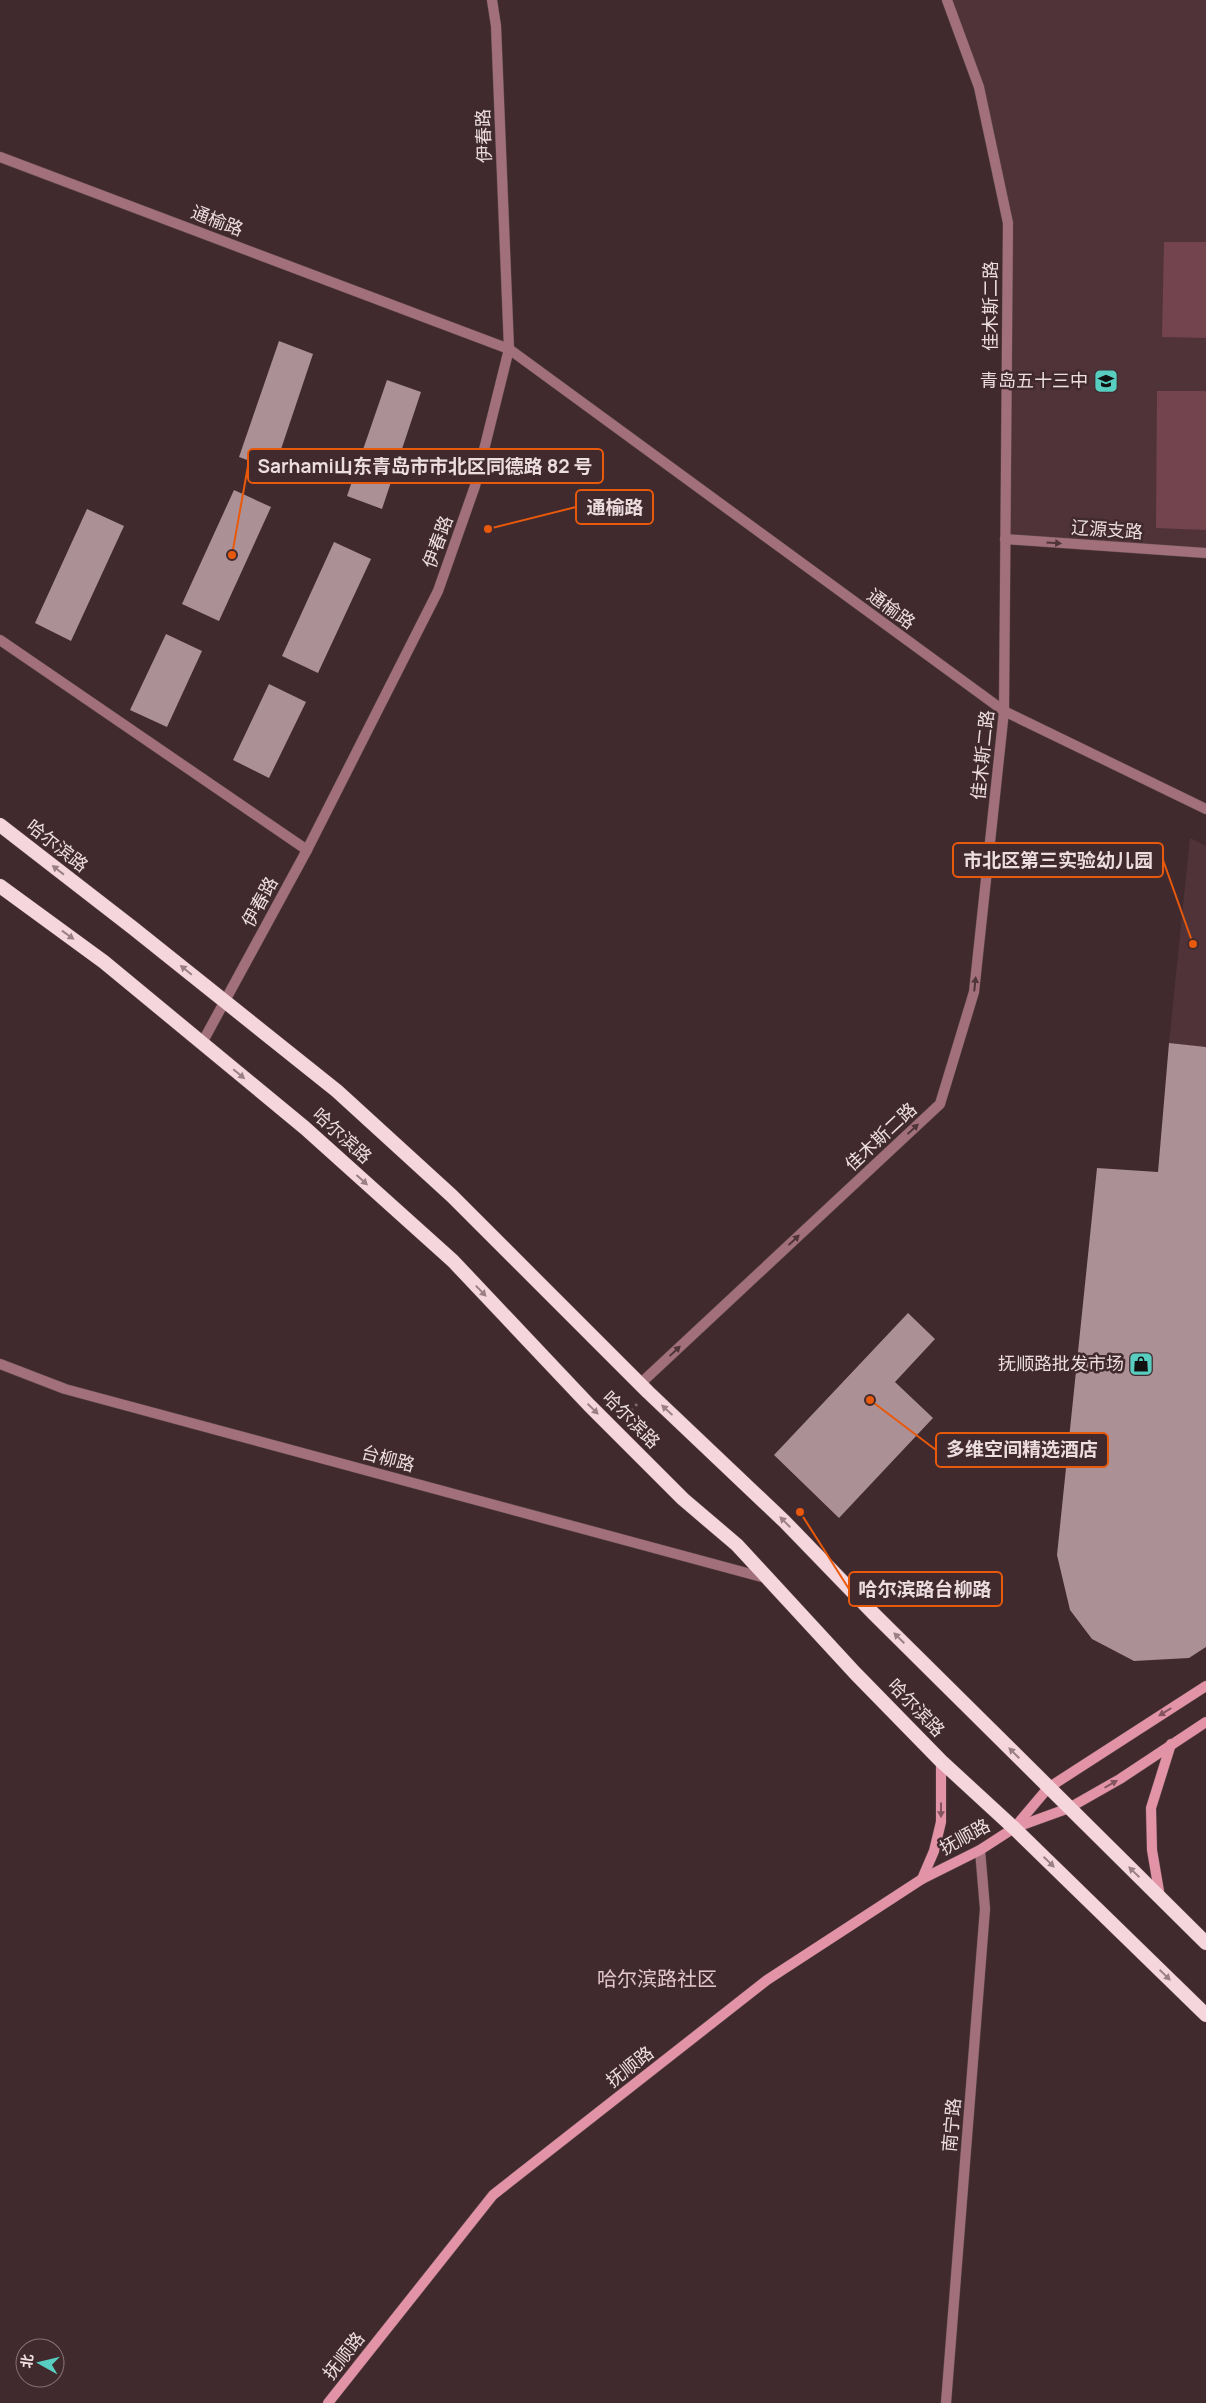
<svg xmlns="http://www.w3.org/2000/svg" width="1206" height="2403" font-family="Manrope,'Noto Sans SC',sans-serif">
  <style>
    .built { fill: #503339 }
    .green { fill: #73434e }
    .building { fill: #ab9095 }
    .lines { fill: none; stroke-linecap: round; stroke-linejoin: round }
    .service-casing { stroke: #5c474a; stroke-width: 11 }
    .minor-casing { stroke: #5c474a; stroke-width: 11 }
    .tertiary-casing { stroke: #5c474a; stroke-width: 11 }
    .secondary-casing { stroke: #5c474a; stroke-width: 11 }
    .trunk-casing { stroke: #5c474a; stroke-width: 15 }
    .path { stroke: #7e6a6e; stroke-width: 3; stroke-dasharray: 4 4; stroke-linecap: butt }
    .service { stroke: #a2707b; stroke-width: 10 }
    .minor { stroke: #a2707b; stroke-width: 10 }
    .tertiary { stroke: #a2707b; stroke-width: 10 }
    .secondary { stroke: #e293a5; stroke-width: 10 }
    .trunk { stroke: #f4d6dc; stroke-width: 14 }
    .oneway { fill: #4f343a }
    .oneway2 { fill: #9a8085 }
    .oneway3 { fill: #81545e }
    .labels { text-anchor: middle; stroke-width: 5; stroke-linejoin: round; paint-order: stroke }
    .street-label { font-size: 18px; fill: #ecdde0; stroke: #402a2e }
    .poi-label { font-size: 18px; fill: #ecdde0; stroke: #402a2e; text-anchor: end }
    .quarter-label { font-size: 20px; fill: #e2c5ca; stroke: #402a2e }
    .leader { fill: none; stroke: #e8590c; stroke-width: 2 }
    .callout-dot { fill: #e8590c; stroke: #402a2e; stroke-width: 2 }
    .callout { fill: #402a2e; stroke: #e8590c; stroke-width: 2 }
    .callout-label { font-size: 19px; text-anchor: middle; font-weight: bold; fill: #ecdde0 }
  </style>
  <rect width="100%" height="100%" fill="#402a2e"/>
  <g class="built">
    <polygon points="947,0 1206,0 1206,553 1005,539 1008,223 979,87"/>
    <polygon points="1190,838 1206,846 1206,1047 1169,1043"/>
  </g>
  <g class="green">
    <polygon points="1164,242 1206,242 1206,338 1162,337"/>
    <polygon points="1157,391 1206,391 1206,530 1156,528"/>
  </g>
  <g class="building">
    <polygon points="279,341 313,354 274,470 239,457"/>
    <polygon points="387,380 421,392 382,509 347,496"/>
    <polygon points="234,490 271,507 219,621 182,604"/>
    <polygon points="87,509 124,526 71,641 35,623"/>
    <polygon points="334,542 371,559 318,673 282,656"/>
    <polygon points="166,634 202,651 167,727 130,710"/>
    <polygon points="269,684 306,702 269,778 233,760"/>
    <polygon points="1169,1043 1206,1047 1206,1647 1189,1658 1134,1661 1092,1639 1070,1610 1057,1555 1097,1168 1158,1172"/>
    <polygon points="908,1313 935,1339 895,1382 933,1418 839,1518 774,1455"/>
  </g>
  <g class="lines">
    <g class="service-casing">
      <polyline id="service" points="0,640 307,850"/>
    </g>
    <g class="minor-casing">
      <g id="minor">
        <polyline points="0,157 509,349 1004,711 1206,809"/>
        <polyline points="1005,539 1206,553"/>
        <polyline points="640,1384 940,1104 974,992 1004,711 1008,223 979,87 947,0"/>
      </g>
    </g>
    <g class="tertiary-casing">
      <g id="tertiary">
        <polyline points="202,1043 307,850 438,591 475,486 509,349 496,26 492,0"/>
        <polyline points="0,1364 65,1389 769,1579"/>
        <polyline points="946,2403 985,1909 980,1850"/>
      </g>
    </g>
    <g class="secondary-casing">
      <g id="secondary">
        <polyline points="1015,1827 1048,1788 1206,1686"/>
        <polyline points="922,1879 934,1851 941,1822 941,1761"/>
        <polyline points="1160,1897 1152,1850 1151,1808 1171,1744"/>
        <polyline points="328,2403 493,2195 767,1980 922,1879 980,1850 1014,1828 1069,1808 1120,1779 1206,1722"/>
      </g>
    </g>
    <g class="trunk-casing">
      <g id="trunk">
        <polyline points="0,825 133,928 337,1091 452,1196 648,1392 784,1521 874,1614 1206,1943"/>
        <polyline points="0,886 104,962 305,1128 453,1261 589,1405 683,1499 737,1545 855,1673 941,1761 1014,1828 1206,2015"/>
      </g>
    </g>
    <polyline class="path" points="625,1418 637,1404"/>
    <use href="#service" class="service"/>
    <use href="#minor" class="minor"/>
    <use href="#tertiary" class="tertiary"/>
    <use href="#secondary" class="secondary"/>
    <use href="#trunk" class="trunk"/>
  </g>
  <defs><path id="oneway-solid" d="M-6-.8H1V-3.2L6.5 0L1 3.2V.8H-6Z" transform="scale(1.25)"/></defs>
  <g class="oneway">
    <use href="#oneway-solid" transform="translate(1054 543) rotate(4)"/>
    <use href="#oneway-solid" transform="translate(975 984) rotate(-84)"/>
    <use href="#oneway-solid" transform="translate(913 1129) rotate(-43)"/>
    <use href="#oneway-solid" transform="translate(794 1240) rotate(-43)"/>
    <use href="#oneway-solid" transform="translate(675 1351) rotate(-43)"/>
  </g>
  <g class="oneway2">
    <use href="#oneway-solid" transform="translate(58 870) rotate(-142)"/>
    <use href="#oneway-solid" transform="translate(68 935) rotate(36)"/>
    <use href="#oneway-solid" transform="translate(186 970) rotate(-141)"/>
    <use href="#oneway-solid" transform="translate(239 1074) rotate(40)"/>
    <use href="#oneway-solid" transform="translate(362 1180) rotate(42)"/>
    <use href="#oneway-solid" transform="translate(481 1291) rotate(46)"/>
    <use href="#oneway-solid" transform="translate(593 1409) rotate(44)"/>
    <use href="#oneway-solid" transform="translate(667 1410) rotate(-137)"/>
    <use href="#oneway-solid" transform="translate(785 1522) rotate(-135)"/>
    <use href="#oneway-solid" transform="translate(899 1638) rotate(-135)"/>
    <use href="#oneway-solid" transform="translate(1014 1753) rotate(-135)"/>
    <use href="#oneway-solid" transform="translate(1049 1862) rotate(44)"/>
    <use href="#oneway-solid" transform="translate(1134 1872) rotate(-136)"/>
    <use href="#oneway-solid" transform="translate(1165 1975) rotate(44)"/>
  </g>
  <g class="oneway3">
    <use href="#oneway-solid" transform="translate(1165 1712) rotate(148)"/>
    <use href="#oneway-solid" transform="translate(1111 1784) rotate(-30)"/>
    <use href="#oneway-solid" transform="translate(941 1810) rotate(90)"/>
  </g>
  <defs>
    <g id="school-square" transform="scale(1.25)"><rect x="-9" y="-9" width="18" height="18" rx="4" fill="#58cec1" stroke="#402a2e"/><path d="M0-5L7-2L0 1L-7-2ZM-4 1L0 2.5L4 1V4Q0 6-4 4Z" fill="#111"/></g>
    <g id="shop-square" transform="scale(1.25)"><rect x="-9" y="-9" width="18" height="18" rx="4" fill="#58cec1" stroke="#402a2e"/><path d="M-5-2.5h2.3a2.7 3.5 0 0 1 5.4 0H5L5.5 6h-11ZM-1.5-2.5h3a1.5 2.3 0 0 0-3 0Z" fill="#111"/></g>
  </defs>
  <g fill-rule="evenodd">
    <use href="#school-square" x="1106" y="381"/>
    <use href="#shop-square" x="1141" y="1364"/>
  </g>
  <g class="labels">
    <g class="street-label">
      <text transform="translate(484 136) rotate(-92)" y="6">伊春路</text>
      <text transform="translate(217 221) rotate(21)" y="6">通榆路</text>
      <text transform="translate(991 306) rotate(-90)" y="6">佳木斯二路</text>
      <text transform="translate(1107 530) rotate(4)" y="6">辽源支路</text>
      <text transform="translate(438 542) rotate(-70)" y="6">伊春路</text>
      <text transform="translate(891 609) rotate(36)" y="6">通榆路</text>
      <text transform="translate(983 755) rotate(-84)" y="6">佳木斯二路</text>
      <text transform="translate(57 846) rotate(38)" y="6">哈尔滨路</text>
      <text transform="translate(260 902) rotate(-61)" y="6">伊春路</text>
      <text transform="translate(342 1136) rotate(42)" y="6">哈尔滨路</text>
      <text transform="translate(881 1137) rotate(-43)" y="6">佳木斯二路</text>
      <text transform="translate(631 1420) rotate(45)" y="6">哈尔滨路</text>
      <text transform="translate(388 1459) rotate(15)" y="6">台柳路</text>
      <text transform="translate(916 1708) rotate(46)" y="6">哈尔滨路</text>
      <text transform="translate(965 1837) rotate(-29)" y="6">抚顺路</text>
      <text transform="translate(630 2067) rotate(-38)" y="6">抚顺路</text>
      <text transform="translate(952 2125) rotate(-85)" y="6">南宁路</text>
      <text transform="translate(344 2356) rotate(-52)" y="6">抚顺路</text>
    </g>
    <g class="poi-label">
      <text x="1088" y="387">青岛五十三中</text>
      <text x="1124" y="1370">抚顺路批发市场</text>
    </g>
    <g class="quarter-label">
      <text x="657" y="1986">哈尔滨路社区</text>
    </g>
  </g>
  <path class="leader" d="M232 555L248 466M488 529L576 507M1193 944L1163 860M870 1400L936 1450M800 1512L849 1589"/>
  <g class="callout-dot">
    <circle cx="232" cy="555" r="5"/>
    <circle cx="488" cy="529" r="5"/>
    <circle cx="1193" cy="944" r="5"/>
    <circle cx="870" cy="1400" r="5"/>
    <circle cx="800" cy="1512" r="5"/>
  </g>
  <g class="callout">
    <rect x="248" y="449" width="355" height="34" rx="5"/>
    <rect x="576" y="490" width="77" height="34" rx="5"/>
    <rect x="953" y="843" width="210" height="34" rx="5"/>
    <rect x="936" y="1433" width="172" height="34" rx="5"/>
    <rect x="849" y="1572" width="153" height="34" rx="5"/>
  </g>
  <g class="callout-label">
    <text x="425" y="473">Sarhami山东青岛市市北区同德路 82 号</text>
    <text x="615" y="514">通榆路</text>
    <text x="1058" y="867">市北区第三实验幼儿园</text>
    <text x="1022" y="1456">多维空间精选酒店</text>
    <text x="925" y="1596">哈尔滨路台柳路</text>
  </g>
  <g transform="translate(40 2363) rotate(278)"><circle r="24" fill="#402a2e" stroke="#857275"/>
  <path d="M0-4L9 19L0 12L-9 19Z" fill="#58cec1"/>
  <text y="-8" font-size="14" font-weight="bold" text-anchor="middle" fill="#ecdde0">北</text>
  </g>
</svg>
